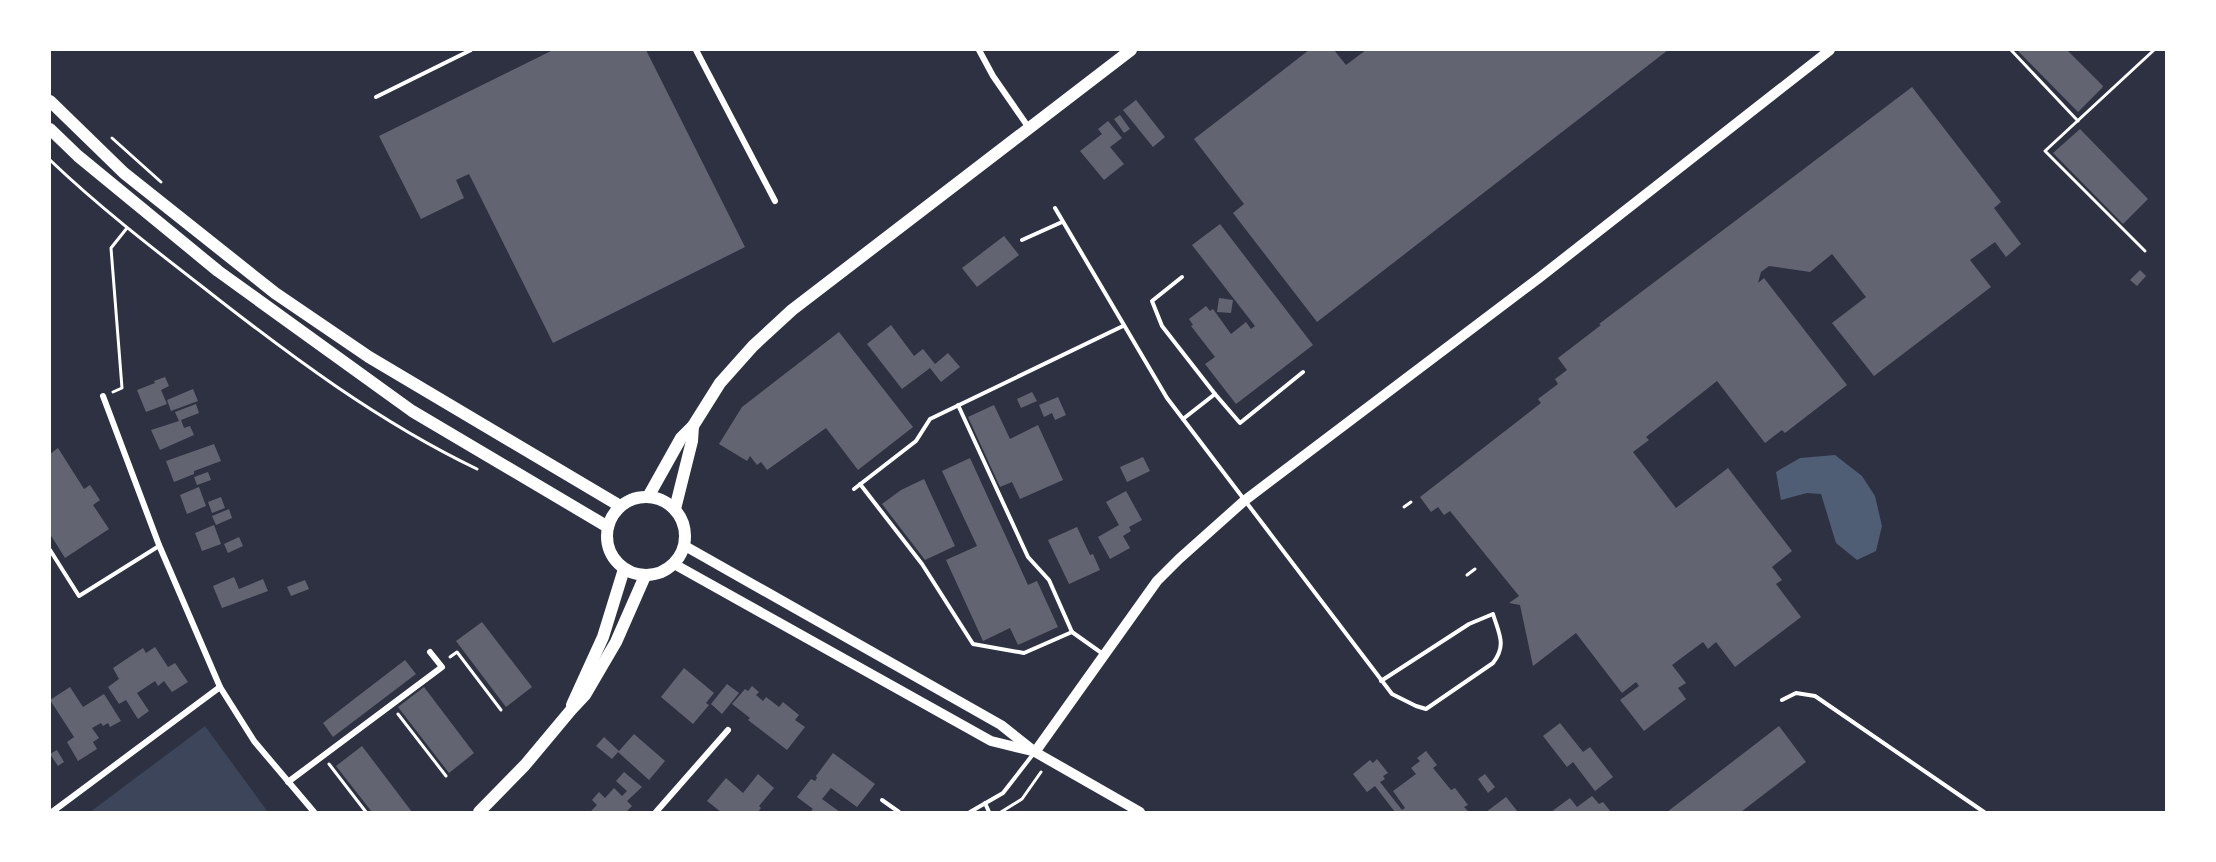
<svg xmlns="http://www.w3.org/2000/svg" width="2216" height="862" font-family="'Public Sans',sans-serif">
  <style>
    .green { fill: #3c4559 }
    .water { fill: #4f5d75 }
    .building { fill: #626471 }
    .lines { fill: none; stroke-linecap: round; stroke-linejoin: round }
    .path { stroke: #fff; stroke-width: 3 }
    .service { stroke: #fff; stroke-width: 4 }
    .minor { stroke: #fff; stroke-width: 6 }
    .tertiary { stroke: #fff; stroke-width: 10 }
    .secondary { stroke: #fff; stroke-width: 12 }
    .primary { stroke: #fff; stroke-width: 12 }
  </style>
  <rect width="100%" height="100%" fill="#2d3142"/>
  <polygon class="green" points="205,726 268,812 90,812"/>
  <polygon class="water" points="1835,455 1862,476 1875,496 1882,526 1876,551 1857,560 1836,543 1821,494 1807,493 1781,500 1776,472 1800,458"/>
  <g class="building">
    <polygon points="553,50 646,50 745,247 553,343 469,174 456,180 464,198 421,219 379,136"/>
    <polygon points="1309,50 1334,50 1346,65 1366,50 1668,50 1317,322 1233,213 1244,204 1194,139"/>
    <polygon points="2017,50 2067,50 2103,86 2102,88 2078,112"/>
    <polygon points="1912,87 2001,202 1994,208 2021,244 2006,257 1995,242 1970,260 1991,287 1874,376 1832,323 1866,297 1832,254 1810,272 1769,266 1761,272 1758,283 1764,278 1847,385 1785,433 1782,430 1765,443 1717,381 1646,437 1649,440 1633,452 1676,508 1728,468 1792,551 1772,567 1782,580 1776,584 1801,617 1735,667 1716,642 1708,649 1703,642 1672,665 1686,683 1678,688 1686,699 1644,731 1620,700 1639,686 1636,682 1622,693 1576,633 1533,666 1520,605 1509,603 1519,596 1450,511 1444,515 1438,507 1431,512 1420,497 1541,403 1538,399 1558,384 1555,379 1567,370 1558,358 1601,325 1599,324"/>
    <polygon points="1136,100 1165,137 1153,147 1123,110"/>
    <polygon points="1120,115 1130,129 1124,133 1114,119"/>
    <polygon points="1108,121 1122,138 1110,147 1124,164 1104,180 1080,151 1102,134 1098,129"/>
    <polygon points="2080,129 2148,199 2123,224 2053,153"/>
    <polygon points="1220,224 1313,345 1236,404 1205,364 1215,357 1191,326 1193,325 1189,319 1206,306 1210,311 1213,309 1231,334 1246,322 1251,329 1255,326 1192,245"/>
    <polygon points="1004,236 1019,255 977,287 962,268"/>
    <polygon points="2140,270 2146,276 2137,286 2130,280"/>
    <polygon points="1219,298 1233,300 1231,313 1217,312"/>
    <polygon points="891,325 914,356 923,349 935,364 948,353 960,367 941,382 930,368 902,389 867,344"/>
    <polygon points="839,332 913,427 858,470 826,428 767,470 761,462 757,465 750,456 747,461 719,444 742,407"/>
    <polygon points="165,377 169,386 161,390 167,404 146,412 137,390 155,383 154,381"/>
    <polygon points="193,389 198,401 171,411 167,400"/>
    <polygon points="1032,392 1037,401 1021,408 1017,399"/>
    <polygon points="1058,397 1066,415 1055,420 1052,413 1044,417 1039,405"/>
    <polygon points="196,404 199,413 181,420 184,428 190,426 194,435 160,450 151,430 179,421 175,412"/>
    <polygon points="994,405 1010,439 1038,425 1063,480 1020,499 1012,482 1000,487 968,417"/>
    <polygon points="214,444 221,461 194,471 194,474 174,482 166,461"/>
    <polygon points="58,448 84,489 90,485 100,500 93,505 109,529 65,558 50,534 50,454"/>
    <polygon points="1143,457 1150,471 1127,482 1120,467"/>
    <polygon points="970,458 1028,585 1037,581 1058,627 1018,645 1010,628 983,641 946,560 977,546 942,471"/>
    <polygon points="208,472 211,480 197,485 194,477"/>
    <polygon points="924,479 955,546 925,560 882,504 901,490"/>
    <polygon points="199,487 206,506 187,514 180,495"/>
    <polygon points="1126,491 1142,520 1129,527 1131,531 1123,536 1130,548 1110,559 1098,537 1119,525 1106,502"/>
    <polygon points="221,497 225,508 212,513 208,502"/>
    <polygon points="229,509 232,518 216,525 212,516"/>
    <polygon points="214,525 221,544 202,551 195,533"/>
    <polygon points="1077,527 1090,555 1093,554 1100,570 1069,584 1048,540"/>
    <polygon points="239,537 243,546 228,553 224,544"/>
    <polygon points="234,577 239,589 263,579 268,591 222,608 213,586"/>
    <polygon points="305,580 309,589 291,596 287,587"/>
    <polygon points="482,622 532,687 506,707 456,641"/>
    <polygon points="155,647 168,667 175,663 188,682 172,692 164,681 158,686 155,681 137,693 149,711 138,719 126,700 119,704 108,687 119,679 113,668 143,648 146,653"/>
    <polygon points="405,660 416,674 333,737 323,723"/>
    <polygon points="684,668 714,693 706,703 709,705 693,724 661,697"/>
    <polygon points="727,684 739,693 722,714 711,704"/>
    <polygon points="752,686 759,692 756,695 763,701 766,697 779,707 783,702 799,715 795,720 805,727 787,750 748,720 750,718 732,704 745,689 748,691"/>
    <polygon points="70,687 83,707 104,694 121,721 110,727 108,723 103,726 101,723 92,728 99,738 93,742 97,749 78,761 67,742 74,737 50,700"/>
    <polygon points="424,687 474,753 449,773 398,707"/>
    <polygon points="1560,723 1583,752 1590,747 1613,777 1595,791 1573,762 1567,767 1543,736"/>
    <polygon points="1779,726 1806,762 1741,812 1667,812"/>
    <polygon points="634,734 665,761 649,780 618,752 612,759 596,746 604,737 619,751"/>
    <polygon points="362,746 412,812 372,812 336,766"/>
    <polygon points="57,750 64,762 58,766 50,754"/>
    <polygon points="1426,751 1437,765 1433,768 1451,790 1455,788 1468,805 1464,807 1469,812 1395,812 1375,786 1367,792 1353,774 1370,760 1373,763 1377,759 1388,773 1383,776 1385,779 1380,782 1402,810 1405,808 1393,791 1416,774 1411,768 1420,761 1417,758"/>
    <polygon points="833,753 875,784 857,807 831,788 822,799 840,812 810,812 813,809 797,797 811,779 815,781 817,778 816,776"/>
    <polygon points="624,772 642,787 627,801 632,806 626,812 590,812 597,805 592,800 599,792 605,798 614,788 622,796 627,791 616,781"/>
    <polygon points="758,774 774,788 759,806 761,808 758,812 721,812 707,801 726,778 743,793"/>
    <polygon points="1485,774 1495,787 1488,793 1478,779"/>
    <polygon points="1592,796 1599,804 1603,802 1611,812 1551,812 1570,798 1577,807"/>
    <polygon points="1506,797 1518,812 1486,812"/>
  </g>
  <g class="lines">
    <g class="path">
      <polyline points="2011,50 2078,121"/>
      <polyline points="112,138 161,182"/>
      <path d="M 50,160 C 98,206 151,247 204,288 C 289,355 379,422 477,469"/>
      <polyline points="2145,251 2045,151 2154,50"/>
      <polyline points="113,392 122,388 111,248 127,228"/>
      <polyline points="1404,507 1411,502"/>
      <polyline points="1467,575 1475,569"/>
      <polyline points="450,657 457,652 501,710"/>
      <polyline points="398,714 446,776"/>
      <polyline points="329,764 366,812"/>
      <polyline points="1001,812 1022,799 1041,772"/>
    </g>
    <g class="service">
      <polyline points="376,97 471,50"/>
      <path d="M 1055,208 L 1167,398 L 1392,694 L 1416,706 L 1426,709 L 1493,663 C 1507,645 1499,634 1493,614 L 1469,624 L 1381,681"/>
      <polyline points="1022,240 1062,222"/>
      <polyline points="1182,277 1152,301 1162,326 1215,394"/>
      <polyline points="958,405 1028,557 1049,580 1072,632 1103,654"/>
      <polyline points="1183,419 1215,394 1240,423 1303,372"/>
      <polyline points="860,484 922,564 973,644 1024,653 1072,632"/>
      <polyline points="854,489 916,441 930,419 1123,326"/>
      <polyline points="50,550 79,596 159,546"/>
      <polyline points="1782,700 1796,693 1815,696 1984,812"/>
      <polyline points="882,800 899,812"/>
      <polyline points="985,803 989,812"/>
      <polyline points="970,812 1003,793 1034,753"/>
    </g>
    <g class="minor">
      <polyline points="696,50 775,201"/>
      <polyline points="979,50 993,76 1029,128"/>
      <polyline points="103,396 159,545 220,687 254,741 314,812"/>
      <polyline points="288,782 442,667 430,652"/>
      <polyline points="52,812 220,687"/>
      <polyline points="656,812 728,730"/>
    </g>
    <g class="tertiary">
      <polyline points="685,546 1001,725 1035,752 1140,812"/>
      <polyline points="674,564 991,741 1032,751"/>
      <polyline points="1035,752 1157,581 1179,559 1244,501 1539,278 1830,50"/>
    </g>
    <g class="secondary">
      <polyline points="50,101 124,173 275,293 369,357 620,506"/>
      <polyline points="50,129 78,156 218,271 412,411 608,527"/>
    </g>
    <g class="primary">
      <circle cx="646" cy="536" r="39"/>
      <polyline points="648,497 681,438 693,426 720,383 753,346 792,310 1131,50"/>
      <polyline points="675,509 692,441 693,426"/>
      <polyline points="572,705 603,637 624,569"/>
      <polyline points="479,812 525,765 571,710 585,695 616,642 645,576"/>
    </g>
  </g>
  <rect width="2216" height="862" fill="none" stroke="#ffffff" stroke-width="102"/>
</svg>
